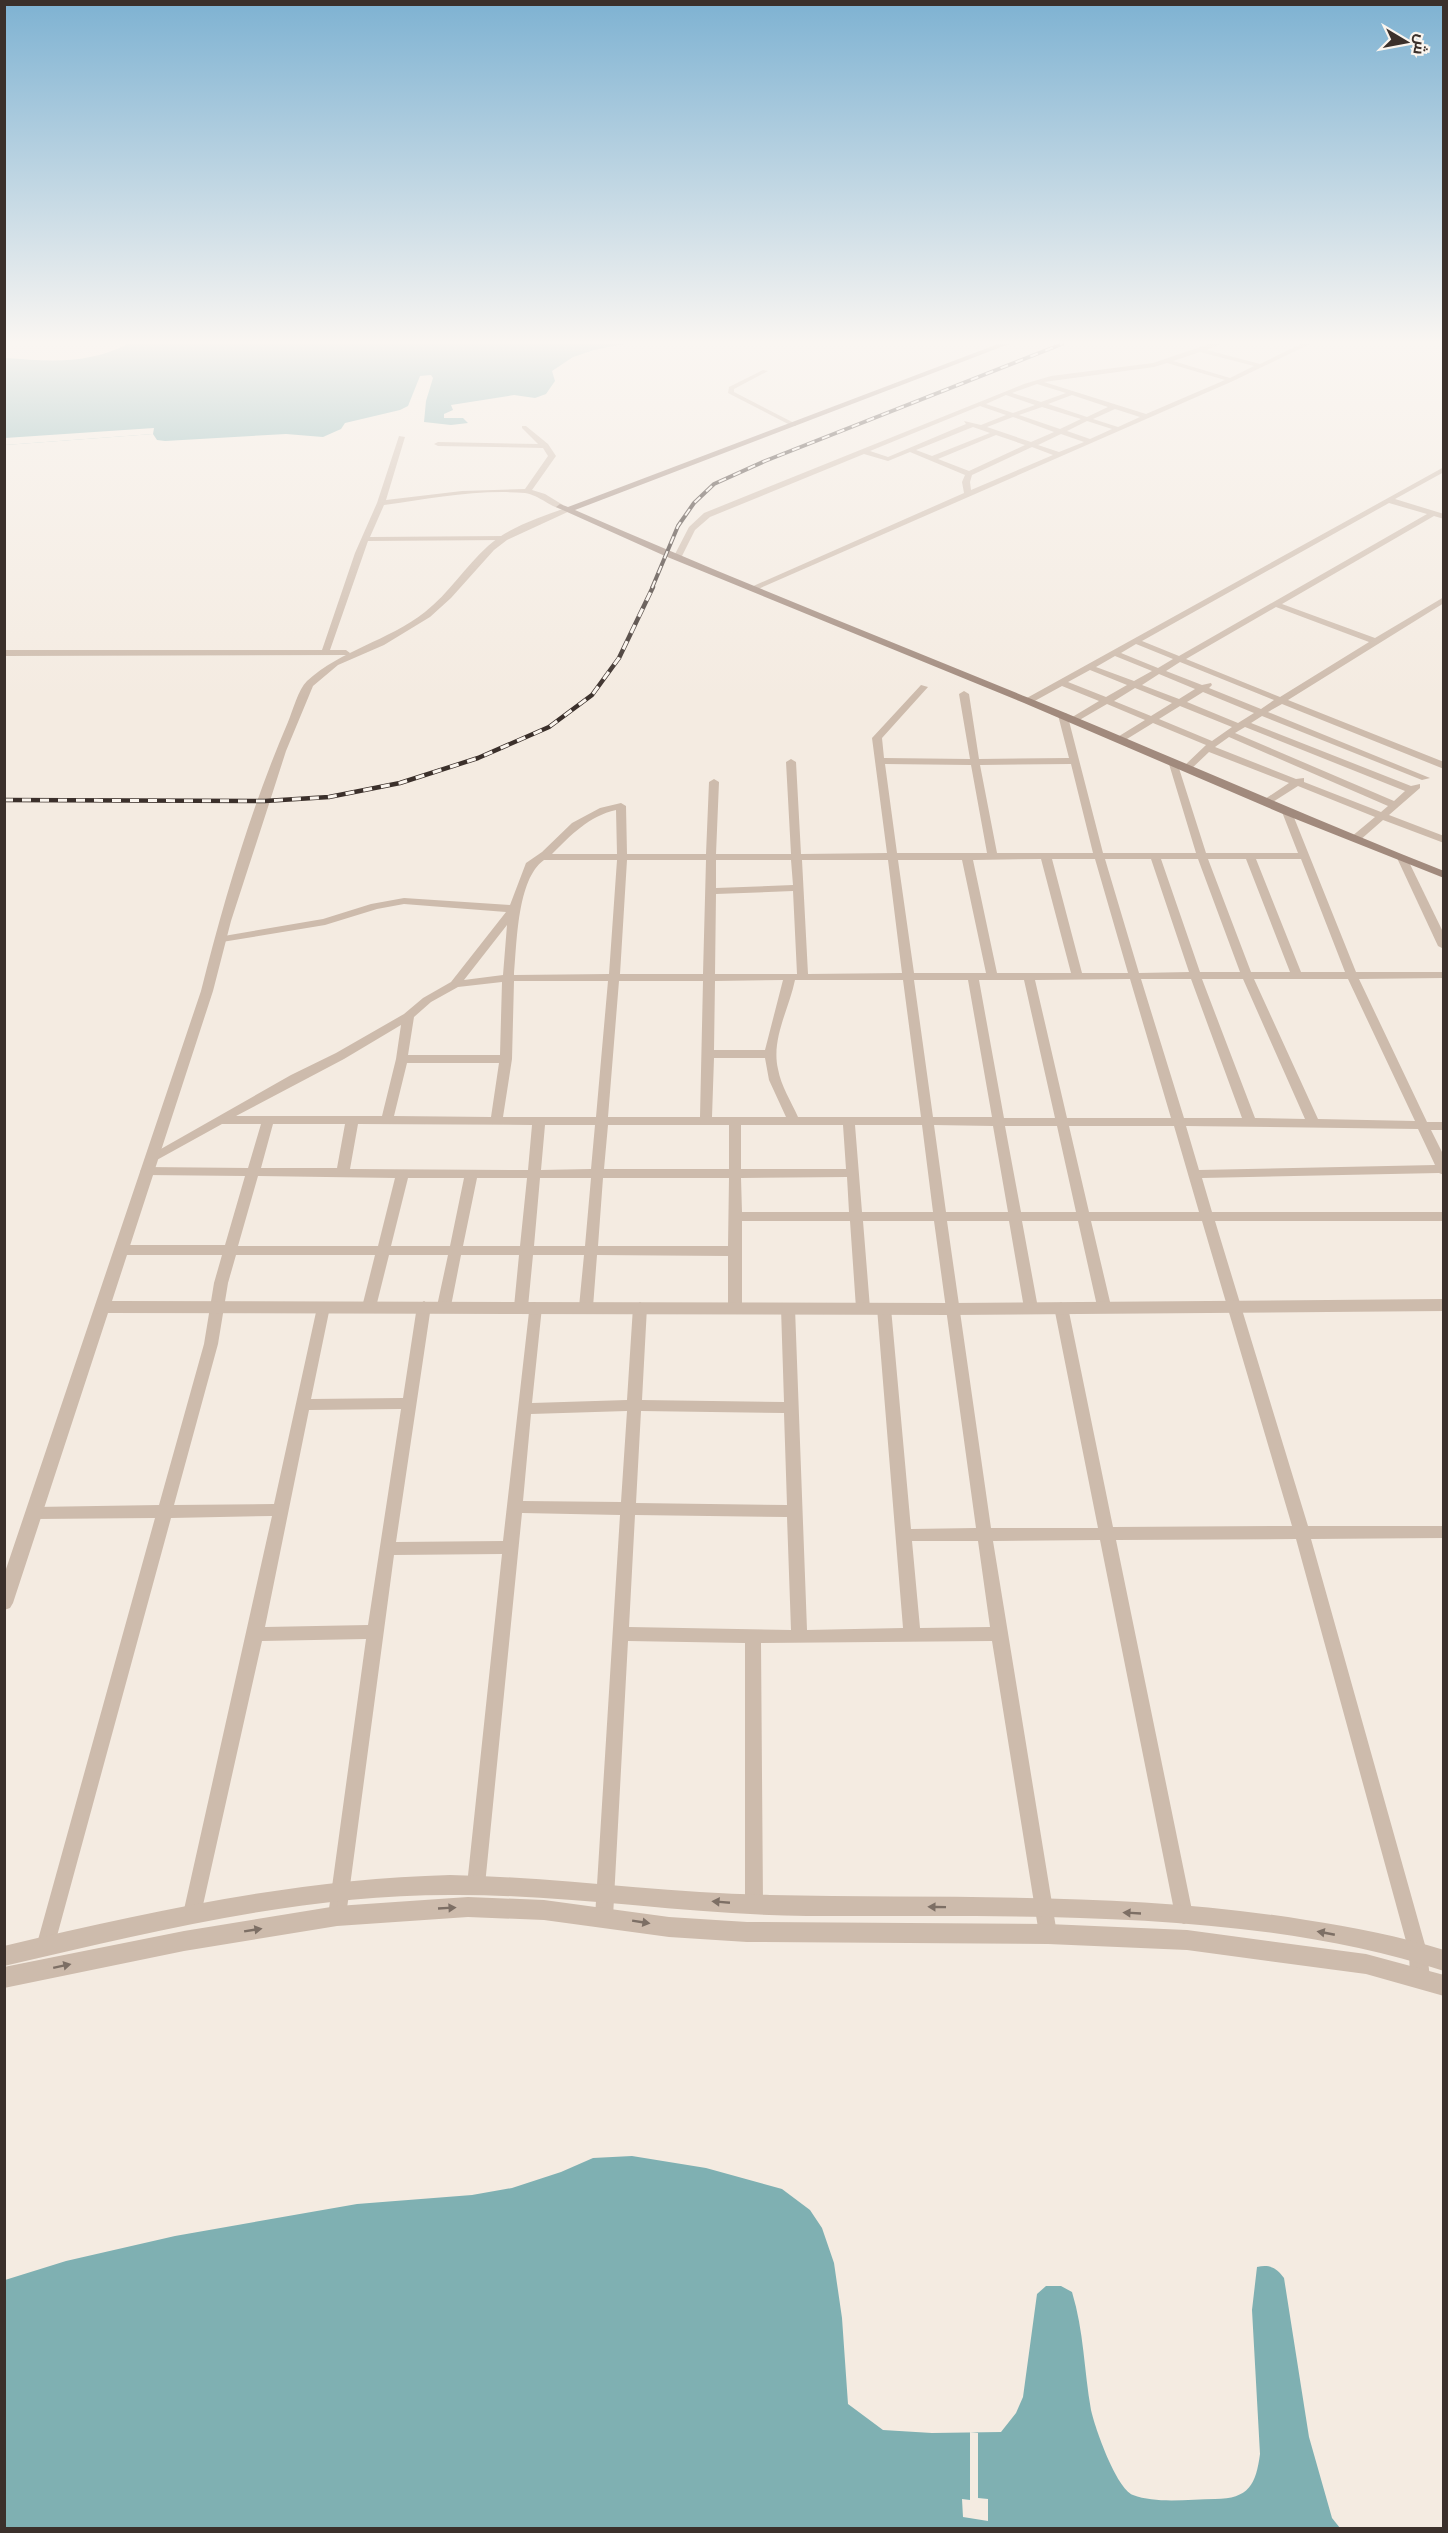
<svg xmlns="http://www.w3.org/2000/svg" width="1448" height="2533" font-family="Mulish,Cairo,sans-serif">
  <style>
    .water { fill: #7fb0b2 }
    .pier { fill: #f4ebe1 }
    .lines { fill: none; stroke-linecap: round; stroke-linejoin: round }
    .minor { fill: #cdbbac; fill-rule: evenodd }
    .tertiary { fill: #cdbbac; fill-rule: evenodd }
    .secondary { fill: #a18a7d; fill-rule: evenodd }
    .rail-far1-casing { stroke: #3b302b; stroke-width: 4 }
    .rail-casing { stroke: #3b302b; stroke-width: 4.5 }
    .rail-far1 { stroke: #fbf5ee; stroke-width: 2; stroke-dasharray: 8; stroke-linecap: butt }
    .rail { stroke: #fbf5ee; stroke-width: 3; stroke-dasharray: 9; stroke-linecap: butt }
    .oneway { fill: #7d6f65 }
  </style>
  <rect width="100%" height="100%" fill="#f4ebe1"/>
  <g class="water">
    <path d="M 128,344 L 623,344 L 594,350 L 573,357 L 552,371 L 555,381 L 546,394 L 535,398 L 514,395 L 451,405 L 453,410 L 444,414 L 444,418 L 463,418 L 468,423 L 451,425 L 424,422 L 426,401 L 433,378 L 431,375 L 420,376 L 408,406 L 400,410 L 345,423 L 341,429 L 323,437 L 286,434 L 165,441 L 157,440 L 153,434 L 5,445 L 5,358 C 50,361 86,365 128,344 Z"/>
    <path d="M 632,2156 L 706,2168 L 782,2189 L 810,2210 L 822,2228 L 834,2263 L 842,2318 L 848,2404 L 883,2430 L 932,2433 L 1001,2432 L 1016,2413 L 1023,2397 L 1037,2294 L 1046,2286 L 1061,2286 L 1072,2292 C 1084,2331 1084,2371 1091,2410 C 1095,2428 1116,2488 1133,2495 C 1157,2504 1190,2499 1215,2499 C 1249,2499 1256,2484 1260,2454 L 1252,2310 L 1257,2267 C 1270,2264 1277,2268 1284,2278 L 1309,2437 L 1332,2518 L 1340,2528 L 5,2528 L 5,2280 L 66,2261 L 175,2236 L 357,2204 L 472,2195 L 512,2188 L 561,2172 L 593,2158 Z"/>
  </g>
  <g class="pier">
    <polygon points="154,428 153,434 5,445 5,438"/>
    <polygon points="970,2432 978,2433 978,2498 988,2499 988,2521 963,2517 962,2499 970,2500"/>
  </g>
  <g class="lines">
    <g class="minor">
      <path d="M 1209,344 L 1220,344 L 1207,350 L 1260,364 L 1301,344 L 1310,344 L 1233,381 L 756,590 L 749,588 L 964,493 L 962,482 L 965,475 L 910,452 L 888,461 L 864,454 L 710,517 L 695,530 L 680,560 L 673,558 L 689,527 L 704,513 L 1024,384 L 1051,376 L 1153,363 ZM 1200,352 L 1254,366 L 1230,378 L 1173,361 ZM 1167,363 L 1225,380 L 1146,414 L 1044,382 L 1154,367 ZM 1037,384 L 1066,393 L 1041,402 L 1012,393 ZM 1006,395 L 1035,405 L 1013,413 L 986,404 ZM 1072,395 L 1108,407 L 1087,417 L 1048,404 ZM 980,406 L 1006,415 L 981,425 L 964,421 L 966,424 L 888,457 L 870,451 ZM 1042,407 L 1081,419 L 1060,429 L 1019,415 ZM 1115,409 L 1140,417 L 1118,427 L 1093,419 ZM 1013,417 L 1054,432 L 1031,442 L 987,427 ZM 1087,421 L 1112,429 L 1090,439 L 1067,431 ZM 973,427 L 990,433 L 932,456 L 916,450 ZM 1061,434 L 1084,442 L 1059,452 L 1038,445 ZM 996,435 L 1025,445 L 969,471 L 938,459 ZM 1032,447 L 1053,455 L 971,490 L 970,482 L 972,475 Z"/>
      <polygon points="763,370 768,371 734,389 734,392 796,424 796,426 792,426 728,393 729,387"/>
      <path d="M 522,426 L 526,426 L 548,444 L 556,456 L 532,490 L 545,494 L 563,505 L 563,509 C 553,509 539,495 525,493 C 478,489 430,499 384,505 L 370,537 L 504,536 L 508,538 L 504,540 L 368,541 L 330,650 L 346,650 L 350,653 L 349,655 L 4,656 L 4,650 L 322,650 L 355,553 L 377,503 L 399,436 L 405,437 L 386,500 L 462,491 L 525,489 L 548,456 L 543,448 L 438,446 L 434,444 L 438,442 L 538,444 L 522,428 Z"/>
      <path d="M 1444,467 L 1444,472 L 1395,499 L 1444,514 L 1444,519 L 1434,516 L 1282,604 L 1375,638 L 1444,597 L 1444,603 L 1288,700 L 1444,762 L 1444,769 L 1282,704 L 1268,712 L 1430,778 L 1422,780 L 1262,716 L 1251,723 L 1411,786 L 1420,784 L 1420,788 L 1389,815 L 1444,836 L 1444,843 L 1383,820 L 1359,841 L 1351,841 L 1351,837 L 1375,817 L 1298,786 L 1268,805 L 1262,805 L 1262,801 L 1289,783 L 1209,752 L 1189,771 L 1183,771 L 1183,767 L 1206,745 L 1153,723 L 1122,742 L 1116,742 L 1116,738 L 1145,720 L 1107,704 L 1076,722 L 1069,721 L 1103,853 L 1196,853 L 1169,764 L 1177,762 L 1206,853 L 1298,853 L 1282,812 L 1287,809 L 1291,810 L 1356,972 L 1444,972 L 1444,978 L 1359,979 L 1427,1122 L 1444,1122 L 1444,1130 L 1431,1130 L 1444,1156 L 1444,1175 L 1439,1173 L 1202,1178 L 1212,1212 L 1444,1212 L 1444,1221 L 1215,1221 L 1308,1526 L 1444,1526 L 1444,1538 L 1311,1539 L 1427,1952 L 1430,1978 L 1427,1985 L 1420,1987 L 1413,1985 L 1410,1978 L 1409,1952 L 1296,1539 L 1116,1540 L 1193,1915 L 1191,1921 L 1184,1924 L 1177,1921 L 1175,1915 L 1100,1540 L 993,1541 L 1057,1934 L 1055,1940 L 1048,1943 L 1041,1940 L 1039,1934 L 992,1641 L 761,1643 L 763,1905 L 761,1911 L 754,1914 L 747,1911 L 745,1905 L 745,1643 L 628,1641 L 613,1917 L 611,1923 L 604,1926 L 597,1923 L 595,1917 L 620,1515 L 522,1513 L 485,1885 L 482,1891 L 476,1894 L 470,1891 L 467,1885 L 502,1554 L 394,1555 L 346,1916 L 344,1922 L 337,1925 L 330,1922 L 328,1916 L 366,1639 L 262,1641 L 201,1914 L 199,1920 L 192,1923 L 185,1920 L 183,1914 L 272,1516 L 171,1518 L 54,1947 L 52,1954 L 45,1956 L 38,1954 L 36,1947 L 155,1518 L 35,1519 L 30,1517 L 27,1513 L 30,1509 L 35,1507 L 159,1505 L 204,1344 L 214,1283 L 222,1255 L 121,1255 L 114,1250 L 121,1245 L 225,1245 L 245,1176 L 146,1175 L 140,1171 L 146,1167 L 248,1168 L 261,1124 L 222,1124 L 155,1161 L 151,1162 L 145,1158 L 291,1075 L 336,1053 L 404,1014 L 423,998 L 451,982 L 506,912 L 404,904 L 377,909 L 325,925 L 222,942 L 218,941 L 218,937 L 323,919 L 371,904 L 404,898 L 510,905 L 526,863 L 542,852 L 572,823 L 600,808 L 621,803 L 626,806 L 627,854 L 706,854 L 709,782 L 714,779 L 719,782 L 716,854 L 791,854 L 786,762 L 791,759 L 796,762 L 801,854 L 887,853 L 872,738 L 921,685 L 928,687 L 882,738 L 884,758 L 970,759 L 959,694 L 964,691 L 969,694 L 979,759 L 1069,758 L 1058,715 L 1066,713 L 1069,719 L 1099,701 L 1062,686 L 1031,703 L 1025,703 L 1025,699 ZM 1389,503 L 1427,514 L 1179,656 L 1142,641 ZM 1276,607 L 1369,642 L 1280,697 L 1186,659 ZM 1136,644 L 1173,659 L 1158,668 L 1121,653 ZM 1115,656 L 1152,671 L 1134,681 L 1096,667 ZM 1180,662 L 1274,700 L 1261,709 L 1209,688 L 1212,685 L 1211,683 L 1202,685 L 1166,671 ZM 1090,670 L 1127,685 L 1106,697 L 1068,682 ZM 1159,674 L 1195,689 L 1179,699 L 1142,685 ZM 1135,688 L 1172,703 L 1151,716 L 1114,701 ZM 1203,692 L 1254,713 L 1238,723 L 1187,702 ZM 1180,706 L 1232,727 L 1212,741 L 1159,719 ZM 1245,727 L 1405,791 L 1394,801 L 1235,733 ZM 1229,737 L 1388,806 L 1381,812 L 1304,782 L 1304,778 L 1296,779 L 1215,747 ZM 885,764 L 971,765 L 987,853 L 897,853 ZM 1071,764 L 1093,853 L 997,853 L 980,765 ZM 616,810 L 617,854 L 552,854 C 571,835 589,816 616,810 ZM 1041,859 L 1071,973 L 997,973 L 973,860 ZM 1052,859 L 1095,859 L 1128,973 L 1082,973 ZM 1105,859 L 1151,859 L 1189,972 L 1139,973 ZM 1161,859 L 1198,859 L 1240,972 L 1200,972 ZM 1208,859 L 1246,859 L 1290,972 L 1251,972 ZM 1256,859 L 1301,859 L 1345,972 L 1301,972 ZM 544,860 L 617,860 L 609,974 L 514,975 C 517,943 517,879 544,860 ZM 627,860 L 706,860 L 703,974 L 620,974 ZM 716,860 L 791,860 L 793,885 L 716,888 ZM 802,860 L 888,860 L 902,973 L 808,974 ZM 898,860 L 962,860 L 986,973 L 914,973 ZM 793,891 L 797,974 L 715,974 L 716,894 ZM 507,925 L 503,975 L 464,980 ZM 1130,979 L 1171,1118 L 1067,1118 L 1035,980 ZM 1141,979 L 1191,979 L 1242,1118 L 1184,1118 ZM 1202,979 L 1243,979 L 1305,1119 L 1255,1118 ZM 1254,979 L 1348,979 L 1415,1121 L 1318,1119 ZM 783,980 L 765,1050 L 714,1050 L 715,981 ZM 795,980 L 903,980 L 921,1117 L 798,1117 C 791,1101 781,1086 778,1069 C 771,1039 789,1009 795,980 ZM 914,980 L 968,980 L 992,1117 L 933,1117 ZM 979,980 L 1024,980 L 1055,1118 L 1004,1118 ZM 514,981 L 608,981 L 596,1117 L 503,1117 L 512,1059 ZM 619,981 L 703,981 L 700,1117 L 608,1117 ZM 502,982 L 500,1055 L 408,1055 L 414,1017 L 431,1002 L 458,987 ZM 401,1025 L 396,1059 L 382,1116 L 236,1116 L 344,1059 ZM 714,1058 L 765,1058 L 769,1080 L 786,1117 L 712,1117 ZM 407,1063 L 499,1063 L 491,1117 L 394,1116 ZM 273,1124 L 345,1124 L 337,1168 L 261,1168 ZM 358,1124 L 532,1125 L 528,1170 L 350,1169 ZM 545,1125 L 595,1125 L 591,1169 L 541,1170 ZM 608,1125 L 729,1125 L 729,1169 L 604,1169 ZM 741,1125 L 843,1125 L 846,1169 L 741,1169 ZM 855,1125 L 922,1125 L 933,1212 L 862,1212 ZM 934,1125 L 993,1126 L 1008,1212 L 946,1212 ZM 1005,1126 L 1057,1126 L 1076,1212 L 1021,1212 ZM 1069,1126 L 1174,1126 L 1199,1212 L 1089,1212 ZM 1186,1126 L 1418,1129 L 1435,1165 L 1199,1170 ZM 258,1176 L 395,1178 L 378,1246 L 238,1246 ZM 847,1177 L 849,1212 L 742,1212 L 741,1178 ZM 408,1178 L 464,1178 L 450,1246 L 391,1246 ZM 477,1178 L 527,1178 L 520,1246 L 463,1246 ZM 540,1178 L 591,1178 L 585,1246 L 534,1246 ZM 603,1178 L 729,1178 L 728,1246 L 598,1246 ZM 742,1221 L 850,1221 L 856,1308 L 863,1313 L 870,1308 L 863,1221 L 934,1221 L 976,1528 L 911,1529 L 891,1308 L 889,1304 L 879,1304 L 877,1308 L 903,1628 L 807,1630 L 795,1308 L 788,1303 L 781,1308 L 784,1402 L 642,1400 L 647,1307 L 640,1302 L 633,1307 L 627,1400 L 532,1403 L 542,1307 L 535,1302 L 530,1303 L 503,1541 L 396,1542 L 431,1306 L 424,1301 L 417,1306 L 403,1398 L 311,1399 L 330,1307 L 323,1302 L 318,1303 L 274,1504 L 174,1505 L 218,1344 L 228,1283 L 236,1255 L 375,1255 L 362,1307 L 369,1312 L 376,1307 L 389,1255 L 448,1255 L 437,1306 L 444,1311 L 451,1306 L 461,1255 L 519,1255 L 514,1307 L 521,1312 L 528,1307 L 533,1255 L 584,1255 L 579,1307 L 586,1312 L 593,1307 L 597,1255 L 728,1256 L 728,1308 L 735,1313 L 742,1308 ZM 947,1221 L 1009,1221 L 1024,1308 L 1031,1313 L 1038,1308 L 1022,1221 L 1078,1221 L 1097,1306 L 1104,1311 L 1111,1306 L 1091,1221 L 1202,1221 L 1292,1526 L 1113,1527 L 1068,1307 L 1061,1302 L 1054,1307 L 1098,1528 L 991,1528 ZM 401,1409 L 368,1625 L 265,1627 L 309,1410 ZM 627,1411 L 621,1502 L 523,1501 L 531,1414 ZM 641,1411 L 784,1413 L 787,1505 L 636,1503 ZM 635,1515 L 787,1517 L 791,1630 L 629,1627 ZM 912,1541 L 978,1541 L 990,1627 L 920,1628 Z"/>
      <polygon points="1402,855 1407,858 1444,934 1444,949 1438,946 1397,858"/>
    </g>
    <g class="tertiary">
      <path d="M 565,508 L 572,510 L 507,540 L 494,550 L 451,598 L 430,617 L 384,645 L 338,665 L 313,686 L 286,751 L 268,807 L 231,921 L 213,991 L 112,1301 L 952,1303 L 1444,1299 L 1444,1311 L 952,1315 L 108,1313 L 13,1603 L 10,1608 L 4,1610 L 4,1575 L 201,991 C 224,900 251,808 288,722 C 293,710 298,690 307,681 C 341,650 388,641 425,612 C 449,593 465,567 488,546 C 509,527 539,518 565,508 Z"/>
      <path d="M 450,1875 C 557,1877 663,1893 770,1895 C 949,1899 1129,1891 1306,1920 C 1353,1927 1399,1936 1444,1950 L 1444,1971 C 1248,1907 1011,1917 807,1916 C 687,1915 569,1894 450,1895 C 299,1895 151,1932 4,1966 L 4,1946 C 152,1911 298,1879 450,1875 Z"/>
      <polygon points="468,1897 544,1900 669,1917 747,1922 1048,1924 1187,1930 1366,1954 1444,1975 1444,1996 1366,1974 1187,1950 1048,1944 747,1942 669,1937 544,1920 468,1917 337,1926 184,1951 4,1988 4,1967 184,1931 337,1906"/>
    </g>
    <path class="secondary" d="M 998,344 L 1009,344 L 575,510 C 725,576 878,636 1029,698 C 1168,755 1304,815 1444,871 L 1444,878 L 1283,814 L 1024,703 L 665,556 L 556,507 L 560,504 L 568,507 Z"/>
    <g class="rail-far1-casing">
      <polyline id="rail-far1" points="652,588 678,526 694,503 714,484 765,461 1062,344"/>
    </g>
    <g class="rail-casing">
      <polyline id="rail" points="4,800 265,801 329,797 400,783 478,758 549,727 592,695 619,658 653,587"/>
    </g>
    <use href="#rail-far1" class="rail-far1"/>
    <use href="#rail" class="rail"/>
  </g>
  <defs><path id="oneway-solid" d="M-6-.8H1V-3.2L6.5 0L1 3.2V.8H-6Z" transform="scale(1.5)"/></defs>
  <g class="oneway">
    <use href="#oneway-solid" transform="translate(721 1902) rotate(-175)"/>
    <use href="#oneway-solid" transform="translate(937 1907) rotate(-179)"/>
    <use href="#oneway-solid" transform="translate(447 1908) rotate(-3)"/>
    <use href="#oneway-solid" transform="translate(1132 1913) rotate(-177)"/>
    <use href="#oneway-solid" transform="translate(641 1922) rotate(9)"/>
    <use href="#oneway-solid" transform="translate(253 1930) rotate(-9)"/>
    <use href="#oneway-solid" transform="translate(1326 1933) rotate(-169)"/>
    <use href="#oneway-solid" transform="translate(62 1966) rotate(-12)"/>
  </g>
  <linearGradient id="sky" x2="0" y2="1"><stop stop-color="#7eb2d2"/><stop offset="0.49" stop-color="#faf6f2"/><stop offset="1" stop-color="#faf6f2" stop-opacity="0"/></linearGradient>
  <rect width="1448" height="699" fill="url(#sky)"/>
  <rect width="1448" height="2533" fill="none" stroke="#3b302b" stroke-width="12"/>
  <g transform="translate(1406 42) rotate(100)" stroke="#fbf5ee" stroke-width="4.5" paint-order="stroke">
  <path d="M0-4.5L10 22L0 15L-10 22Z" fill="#3b302b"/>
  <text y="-9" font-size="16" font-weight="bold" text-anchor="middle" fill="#3b302b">ش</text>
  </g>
</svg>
